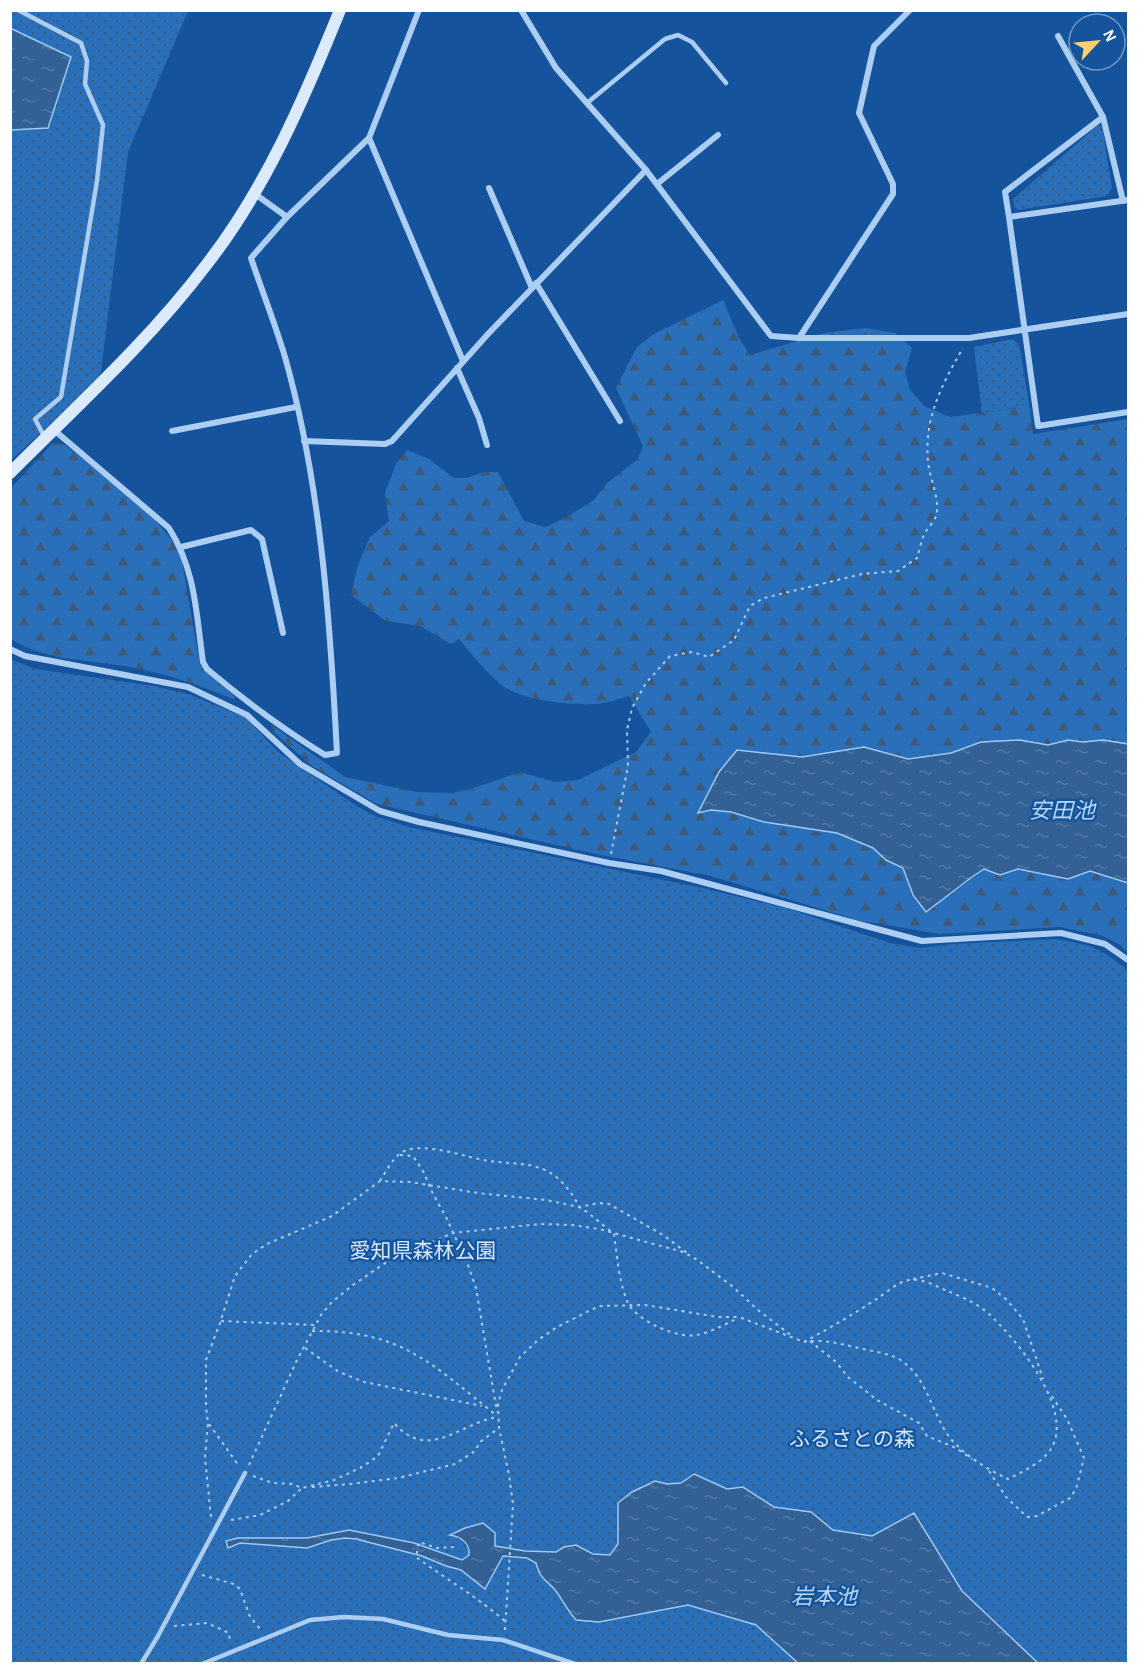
<svg xmlns="http://www.w3.org/2000/svg" width="1139" height="1674" font-family="'Alegreya Sans','Noto Sans JP',sans-serif">
  <style>
    .forest { fill: url(#forest-firs) }
    .park { fill: url(#park-dots) }
    .water { fill: url(#water-ripples); stroke: #9ec9f5; stroke-width: 1.5 }
    .lines { fill: none; stroke-linecap: round; stroke-linejoin: round }
    .path { stroke: #accef3; stroke-width: 2; stroke-dasharray: 3 4.5; stroke-linecap: butt }
    .lane { stroke: #accef3; stroke-width: 4.5 }
    .street { stroke: #accef3; stroke-width: 6 }
    .secondary { stroke: #dbebfd; stroke-width: 12 }
    .labels { text-anchor: middle; stroke-width: 4.5; stroke-linejoin: round; paint-order: stroke }
    .park-label { font-size: 21px; fill: #d4e8fd; stroke: #15549d }
    .water-label { font-size: 22px; font-style: italic; fill: #b9d8f9; stroke: #15549d }
  </style>
  <defs>
    <pattern id="forest-firs" width="22" height="20" patternUnits="userSpaceOnUse" patternTransform="scale(1.5)"><rect width="22" height="20" fill="#296fba"/><path d="M5 1l3.5 6h-7zM16 11l3.5 6h-7z" fill="#3e5a78"/></pattern>
    <pattern id="park-dots" width="8" height="8" patternUnits="userSpaceOnUse" patternTransform="scale(1.5)"><rect width="8" height="8" fill="#296fba"/><path d="M2 2h.1M6 6h.1" fill="none" stroke="#3e5a78" stroke-width="1.8" stroke-linecap="round"/></pattern>
    <pattern id="water-ripples" width="26" height="14" patternUnits="userSpaceOnUse" patternTransform="scale(1.5)"><rect width="26" height="14" fill="#346195"/><path d="M2 4q2-2 4 0t4 0M15 11q2-2 4 0t4 0" fill="none" stroke="#5279a5"/></pattern>
  </defs>
  <rect width="100%" height="100%" fill="#15549d"/>
  <g class="forest">
    <path d="M 723,300 L 739,338 L 750,355 L 825,333 L 865,328 L 895,333 L 912,348 L 905,372 L 910,390 L 924,406 L 950,417 L 1005,410 L 1029,403 L 1033,434 L 1128,419 L 1128,744 L 1103,740 L 1083,742 L 1068,740 L 1048,745 L 1020,740 L 981,742 L 951,753 L 908,759 L 864,747 L 802,757 L 737,750 C 721,769 708,789 699,813 L 711,810 L 731,812 L 764,822 L 837,833 L 873,848 L 886,860 L 903,868 L 913,895 L 955,891 L 985,869 L 1000,875 L 1018,869 L 1068,879 L 1090,871 L 1128,883 L 1128,953 L 1120,945 L 1103,936 L 1061,927 L 939,934 L 857,920 L 711,876 L 596,854 L 377,804 L 312,766 L 275,733 L 270,724 L 345,777 L 417,792 L 453,793 L 480,786 L 520,772 L 555,782 L 578,780 L 636,752 L 651,732 L 629,696 C 618,699 605,704 593,704 C 568,705 525,701 503,686 C 489,675 470,653 459,639 L 451,644 L 420,626 L 386,621 L 351,595 L 358,565 L 370,537 L 389,521 L 385,493 L 396,464 L 407,450 L 429,459 L 454,478 L 466,478 L 485,472 L 498,472 L 524,521 L 545,527 L 565,518 L 594,500 L 606,484 L 638,459 L 643,446 L 616,388 L 637,347 L 654,334 Z"/>
    <path d="M 53,443 L 65,445 C 105,478 157,510 181,556 L 200,665 L 236,698 L 233,699 C 199,685 167,674 131,667 C 91,660 45,661 11,639 L 10,489 Z"/>
  </g>
  <g class="park">
    <polygon points="11,11 188,11 128,152 100,379 11,460"/>
    <polygon points="1098,125 1102,127 1112,188 1107,196 1018,210 1014,206 1013,199"/>
    <polygon points="1012,339 1019,344 1029,403 1005,410 982,413 974,347"/>
    <polygon points="10,659 35,669 154,686 191,695 246,718 278,752 358,807 377,817 409,827 707,889 789,909 890,943 920,948 952,944 1058,939 1090,946 1106,954 1128,970 1128,1663 11,1663"/>
  </g>
  <g class="water">
    <polygon points="10,28 71,57 48,128 11,130"/>
    <polygon points="1020,740 1048,745 1068,740 1083,742 1103,740 1128,744 1128,883 1090,871 1068,879 1018,869 1000,875 984,869 972,877 926,912 913,895 903,868 886,860 873,848 837,833 764,822 731,812 711,810 698,813 719,772 737,750 802,757 864,747 908,759 951,753 981,742"/>
    <path d="M 694,1474 L 727,1489 L 743,1487 L 774,1507 L 811,1512 L 833,1530 L 872,1536 L 914,1513 L 962,1591 L 1038,1663 L 798,1663 L 756,1625 L 688,1605 L 599,1622 L 576,1620 C 568,1611 563,1601 556,1591 C 545,1578 541,1581 536,1563 L 527,1558 L 503,1556 L 485,1589 L 461,1570 L 446,1566 L 422,1556 L 356,1539 L 345,1538 L 331,1540 L 307,1548 L 240,1543 L 228,1548 L 226,1541 L 238,1538 L 307,1538 L 349,1530 L 414,1543 L 462,1560 L 469,1555 C 470,1543 461,1537 450,1535 L 465,1528 L 483,1523 L 495,1533 L 495,1546 L 525,1551 L 556,1552 L 564,1547 L 576,1545 L 593,1554 L 610,1555 L 618,1544 L 618,1503 L 632,1492 L 655,1481 L 667,1484 L 681,1483 Z"/>
  </g>
  <g class="lines">
    <g class="path">
      <path d="M 611,854 L 628,766 L 627,730 L 632,708 L 646,683 L 670,656 L 692,652 L 709,657 L 734,640 L 750,606 L 764,598 L 862,574 L 898,571 L 917,558 C 919,551 921,542 924,535 C 926,529 934,523 936,516 C 941,501 929,477 928,461 C 924,418 942,384 963,348"/>
      <polyline points="400,1155 413,1156 423,1171 433,1194 446,1217 468,1265 476,1288 497,1412"/>
      <path d="M 380,1181 C 387,1170 394,1154 407,1150 C 430,1143 467,1158 490,1161 C 509,1164 527,1162 545,1170 C 559,1176 573,1193 579,1207 L 599,1203 L 609,1204 L 663,1235 L 690,1255"/>
      <polyline points="913,1279 942,1273 992,1288 1007,1300 1023,1319 1043,1379"/>
      <polyline points="221,1321 315,1325"/>
      <path d="M 312,1331 C 402,1330 432,1364 497,1416"/>
      <polyline points="810,1341 836,1362 848,1377 877,1400 919,1423 927,1436 956,1448 972,1459"/>
      <polyline points="305,1348 339,1372 364,1382 482,1406"/>
      <polyline points="209,1424 239,1466"/>
      <polyline points="249,1465 297,1360 321,1315 332,1302 353,1285 391,1259 453,1233 540,1224 572,1225 599,1229 683,1252 696,1259 732,1286 758,1310 792,1336"/>
      <polyline points="989,1471 1006,1497 1027,1517 1037,1516 1070,1498 1076,1489 1084,1458 1067,1419 1049,1392"/>
      <path d="M 253,1476 L 273,1483 L 292,1484 L 302,1488 L 334,1480 L 362,1467 L 378,1456 L 394,1423 C 429,1463 461,1422 498,1417"/>
      <polyline points="312,1487 350,1484 398,1478 455,1464 475,1451 480,1442 499,1428"/>
      <path d="M 211,1517 L 205,1458 L 208,1423 L 206,1407 L 206,1360 L 220,1323 L 235,1276 L 252,1254 L 267,1244 L 332,1216 L 380,1181 L 410,1182 L 478,1193 L 546,1200 L 579,1207 L 587,1212 L 614,1234 C 617,1256 619,1283 628,1303 C 637,1321 678,1339 697,1335 C 711,1332 724,1325 736,1319"/>
      <polyline points="231,1520 260,1515 288,1501 303,1487"/>
      <path d="M 454,1547 L 437,1548 L 419,1542 L 416,1557 C 446,1579 479,1598 507,1623"/>
      <polyline points="202,1575 234,1584 240,1589 250,1617 261,1630"/>
      <polyline points="174,1626 207,1623 229,1633 230,1641"/>
      <path d="M 505,1630 L 513,1504 L 509,1475 L 499,1428 L 498,1404 L 502,1390 L 520,1357 L 538,1340 L 557,1327 L 599,1306 L 645,1305 L 718,1317 L 739,1317 L 804,1342 C 828,1329 852,1315 875,1300 C 885,1294 898,1281 910,1280 C 921,1278 936,1286 945,1290 C 960,1296 977,1303 989,1314 C 1016,1339 1069,1403 1054,1443 C 1047,1461 1024,1471 1008,1479 C 987,1469 958,1452 946,1432 C 930,1407 926,1376 899,1359 C 889,1353 866,1350 854,1347 C 838,1343 821,1339 804,1342"/>
    </g>
    <g class="lane">
      <polyline points="18,10 81,43 87,61 85,84 103,125 97,181 61,397 35,419 44,436"/>
      <polyline points="587,103 665,39 678,35 692,42 726,83"/>
      <polyline points="141,1664 158,1636 245,1473"/>
      <polyline points="202,1664 310,1620 344,1617 383,1619 448,1635 503,1640 575,1664"/>
    </g>
    <g class="street">
      <polyline points="521,10 556,68 646,170 771,336 799,338 969,338 1128,314"/>
      <polyline points="1058,36 1103,117 1123,201"/>
      <polyline points="369,138 463,361"/>
      <polyline points="657,184 718,135"/>
      <polyline points="489,188 532,288"/>
      <polyline points="255,194 287,217 369,138 419,10"/>
      <polyline points="1128,200 1009,217 1038,426 1128,412"/>
      <polyline points="1009,217 1005,192 1103,117"/>
      <polyline points="536,283 620,421"/>
      <polyline points="799,338 893,194 893,184 859,113 874,46 910,10"/>
      <polyline points="457,368 479,418 487,445"/>
      <path d="M 54,430 L 169,528 C 196,571 196,613 203,662 L 207,669 C 245,701 283,729 325,755 L 337,753 C 330,620 321,485 285,357 C 275,323 262,291 251,258 L 287,217"/>
      <polyline points="172,431 296,407"/>
      <polyline points="304,441 385,444 392,441 488,334 646,170"/>
      <polyline points="181,547 251,530 262,539 283,633"/>
      <polyline points="10,649 25,656 188,687 247,715 300,764 380,811 419,822 609,863 661,871 922,941 1061,933 1105,944 1128,960"/>
    </g>
    <path class="secondary" d="M 10,473 C 78,405 149,341 207,264 C 266,188 304,99 340,10"/>
  </g>
  <g class="labels">
    <g class="park-label">
      <text x="423" y="1258">愛知県森林公園</text>
      <text x="852" y="1446">ふるさとの森</text>
    </g>
    <g class="water-label">
      <text x="1062" y="818">安田池</text>
      <text x="824" y="1604">岩本池</text>
    </g>
  </g>
  <rect width="1139" height="1674" fill="none" stroke="#ffffff" stroke-width="24"/>
  <g transform="translate(1097 42) rotate(64)"><circle r="28" fill="#15549d" stroke="#7398c4" stroke-width="1.5"/>
  <path d="M0-4.5L10 22L0 15L-10 22Z" fill="#ffd16e"/>
  <text y="-9" font-size="16" font-weight="bold" text-anchor="middle" fill="#ffffff">N</text>
  </g>
</svg>
